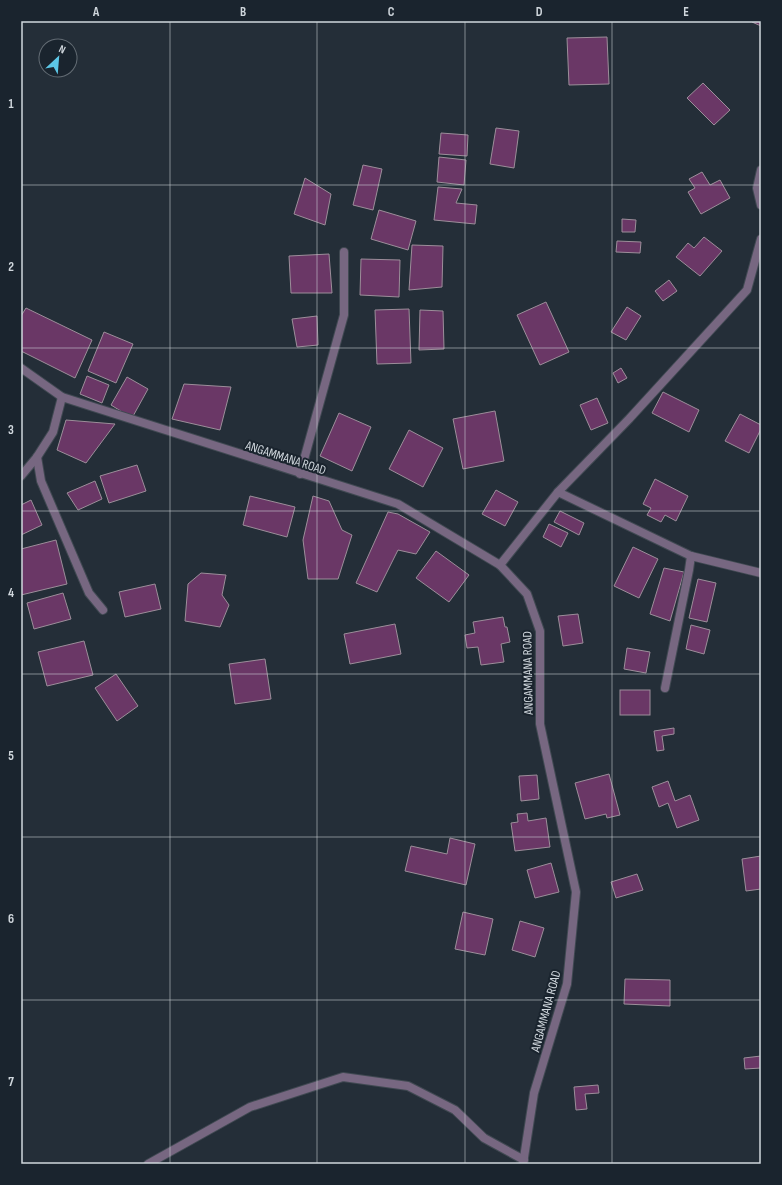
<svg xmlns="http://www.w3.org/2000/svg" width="782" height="1185" font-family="'Sofia Sans Condensed',sans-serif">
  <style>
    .building { fill: #6a3766; stroke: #9c8e9a }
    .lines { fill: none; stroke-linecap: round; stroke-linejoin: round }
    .service-casing { stroke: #404952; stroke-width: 10 }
    .minor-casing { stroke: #404952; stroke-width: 10 }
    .service { stroke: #776781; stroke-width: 8 }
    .minor { stroke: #776781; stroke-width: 8 }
    .grid { fill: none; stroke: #d0d7dd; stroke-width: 1; stroke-opacity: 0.55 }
    .labels { text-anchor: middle; stroke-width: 4; stroke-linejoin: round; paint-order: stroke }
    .street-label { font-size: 13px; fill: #d0d7dd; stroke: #1a242e }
    .neatline { fill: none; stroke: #d0d7dd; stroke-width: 1.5 }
    .grid-label { font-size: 13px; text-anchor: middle; font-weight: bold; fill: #d0d7dd }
  </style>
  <rect width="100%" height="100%" fill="#242e38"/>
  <g class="building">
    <polygon points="753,21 761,21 761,26 752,22"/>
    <polygon points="607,37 609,84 569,85 567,38"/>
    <polygon points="703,83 730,110 714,125 687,98"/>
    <polygon points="496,128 519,131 514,168 490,164"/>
    <polygon points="441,133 468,135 467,156 439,154"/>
    <polygon points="439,157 466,160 464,185 437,182"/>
    <polygon points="363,165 382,169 373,210 353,205"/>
    <polygon points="702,172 710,185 720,180 730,198 701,214 688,192 695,188 689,179"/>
    <polygon points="305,178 331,194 325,225 294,214"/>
    <polygon points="438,187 462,189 456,203 477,205 475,224 434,220"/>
    <polygon points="379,210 416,221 408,250 371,239"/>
    <polygon points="622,219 636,220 635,232 622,232"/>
    <polygon points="704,237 722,251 700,276 676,257 688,243 694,248"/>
    <polygon points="617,241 641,242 640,253 616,252"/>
    <polygon points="412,245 443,246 442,287 409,290"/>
    <polygon points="329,254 332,293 291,293 289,256"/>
    <polygon points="361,259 400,260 399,297 360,295"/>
    <polygon points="669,280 677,291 663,301 655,291"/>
    <polygon points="546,302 569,352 540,365 517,315"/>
    <polygon points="627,307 641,316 626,340 611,332"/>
    <polygon points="26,308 92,340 75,378 21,351 21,316"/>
    <polygon points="409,309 411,363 377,364 375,310"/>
    <polygon points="420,310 443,311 444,349 419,350"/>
    <polygon points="317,316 318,345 297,347 292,319"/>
    <polygon points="104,332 133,344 116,383 88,371"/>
    <polygon points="621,368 627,378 618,383 613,373"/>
    <polygon points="87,376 109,385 102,403 80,394"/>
    <polygon points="127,377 148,389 132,418 111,405"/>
    <polygon points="184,384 231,387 220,430 172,419"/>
    <polygon points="663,392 699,410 689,432 652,413"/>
    <polygon points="597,398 608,423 591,430 580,405"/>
    <polygon points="495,411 504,461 463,469 453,419"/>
    <polygon points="339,413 371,427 352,471 320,456"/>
    <polygon points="740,414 761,425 761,429 749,453 725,441"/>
    <polygon points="66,420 115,424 86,463 57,450"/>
    <polygon points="409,430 443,448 423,487 389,469"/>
    <polygon points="137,465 146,491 109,503 100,476"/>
    <polygon points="655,479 688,496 676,521 665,515 661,522 647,515 651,508 643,504"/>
    <polygon points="95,481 102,499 78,510 67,493"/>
    <polygon points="496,490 518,502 505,526 482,514"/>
    <polygon points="250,496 295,507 287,537 243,525"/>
    <polygon points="313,496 329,501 342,530 352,535 338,579 308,579 303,540"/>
    <polygon points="31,500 42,525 21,535 21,505"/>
    <polygon points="560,511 584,523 579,535 554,522"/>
    <polygon points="388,512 398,514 430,532 416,554 398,550 377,592 356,583"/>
    <polygon points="549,524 568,533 561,547 543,537"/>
    <polygon points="56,540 67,584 21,595 21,549"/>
    <polygon points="633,547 658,559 639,598 614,586"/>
    <polygon points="436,551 469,575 449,602 416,578"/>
    <polygon points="664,568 684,572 670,621 650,614"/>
    <polygon points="201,573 226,575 222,595 229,605 220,627 185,621 188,584"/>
    <polygon points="698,579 716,583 707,622 689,618"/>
    <polygon points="155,584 161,609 125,617 119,592"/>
    <polygon points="63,593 71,619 34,629 27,603"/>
    <polygon points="578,614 583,643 563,646 558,616"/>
    <polygon points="503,617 505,627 507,627 510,642 501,644 504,662 481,665 478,647 467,648 465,635 475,633 473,622"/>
    <polygon points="395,624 401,654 350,664 344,634"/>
    <polygon points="691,625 710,630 704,654 686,649"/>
    <polygon points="84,641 93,675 47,686 38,652"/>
    <polygon points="627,648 650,652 646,673 624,669"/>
    <polygon points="265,659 271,699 235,704 229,664"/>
    <polygon points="116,674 138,706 117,721 95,688"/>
    <rect x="620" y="690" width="30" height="25"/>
    <polygon points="674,728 674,734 662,736 664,750 657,751 654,731"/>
    <polygon points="609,774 620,815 607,818 606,814 585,819 575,783"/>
    <polygon points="537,775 539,799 521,801 519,776"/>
    <polygon points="668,781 675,801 690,795 699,820 677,828 668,803 659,807 652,787"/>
    <polygon points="527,813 528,821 546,818 550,847 515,851 511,823 518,822 517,814"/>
    <polygon points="450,838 475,844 466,885 405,871 411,846 447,854"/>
    <polygon points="761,856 761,889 746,891 742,859"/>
    <polygon points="551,863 559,892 535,898 527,870"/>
    <polygon points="637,874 643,890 616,898 611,882"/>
    <polygon points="463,912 493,919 485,955 455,949"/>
    <polygon points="520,921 544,928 535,957 512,950"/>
    <polygon points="625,979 670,980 670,1006 624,1004"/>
    <polygon points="761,1056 761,1068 745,1069 744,1058"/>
    <polygon points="598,1085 599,1093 585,1094 587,1109 576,1110 574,1087"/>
  </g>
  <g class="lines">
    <g class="service-casing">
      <g id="service">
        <polyline points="37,457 41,481 89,593 103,610"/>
        <polyline points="300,474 344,315 344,252"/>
        <polyline points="665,688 689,570 691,556"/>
      </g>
    </g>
    <g class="minor-casing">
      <g id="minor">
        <polyline points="761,170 757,188 761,205"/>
        <polyline points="21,368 62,397 398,504 500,565 527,594 540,631 540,724 576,892 567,984 534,1093 523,1164"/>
        <polyline points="21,476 37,457 53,432 62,397"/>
        <polyline points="558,492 629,419 747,290 761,239"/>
        <polyline points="500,565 558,492 691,556 761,573"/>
        <polyline points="148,1164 250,1107 343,1077 408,1086 455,1110 484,1138 524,1160"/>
      </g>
    </g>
    <use href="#service" class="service"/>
    <use href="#minor" class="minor"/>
  </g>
  <path class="grid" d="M 170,21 L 170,1164M 317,21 L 317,1164M 465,21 L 465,1164M 612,21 L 612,1164M 21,185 L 761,185M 21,348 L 761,348M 21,511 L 761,511M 21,674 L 761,674M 21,837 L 761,837M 21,1000 L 761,1000"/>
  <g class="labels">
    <g class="street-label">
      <text transform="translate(286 457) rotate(18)" y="5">ANGAMMANA ROAD</text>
      <text transform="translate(527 673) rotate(-91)" y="5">ANGAMMANA ROAD</text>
      <text transform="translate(545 1011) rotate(-75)" y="5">ANGAMMANA ROAD</text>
    </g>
  </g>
  <rect width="782" height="1185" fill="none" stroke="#1a242e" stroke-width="44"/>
  <g transform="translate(58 58) rotate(26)"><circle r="19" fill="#1a242e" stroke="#636c74"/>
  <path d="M0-3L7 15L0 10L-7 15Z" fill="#5cc7e7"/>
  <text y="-6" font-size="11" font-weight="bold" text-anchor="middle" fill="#d0d7dd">N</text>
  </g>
  <rect x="22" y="22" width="738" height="1141" class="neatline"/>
  <g class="grid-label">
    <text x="96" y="16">A</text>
    <text x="243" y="16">B</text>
    <text x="391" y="16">C</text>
    <text x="539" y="16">D</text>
    <text x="686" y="16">E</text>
    <text x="11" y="108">1</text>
    <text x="11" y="271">2</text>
    <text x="11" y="434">3</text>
    <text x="11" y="597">4</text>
    <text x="11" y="760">5</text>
    <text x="11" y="923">6</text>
    <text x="11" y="1086">7</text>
  </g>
</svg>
